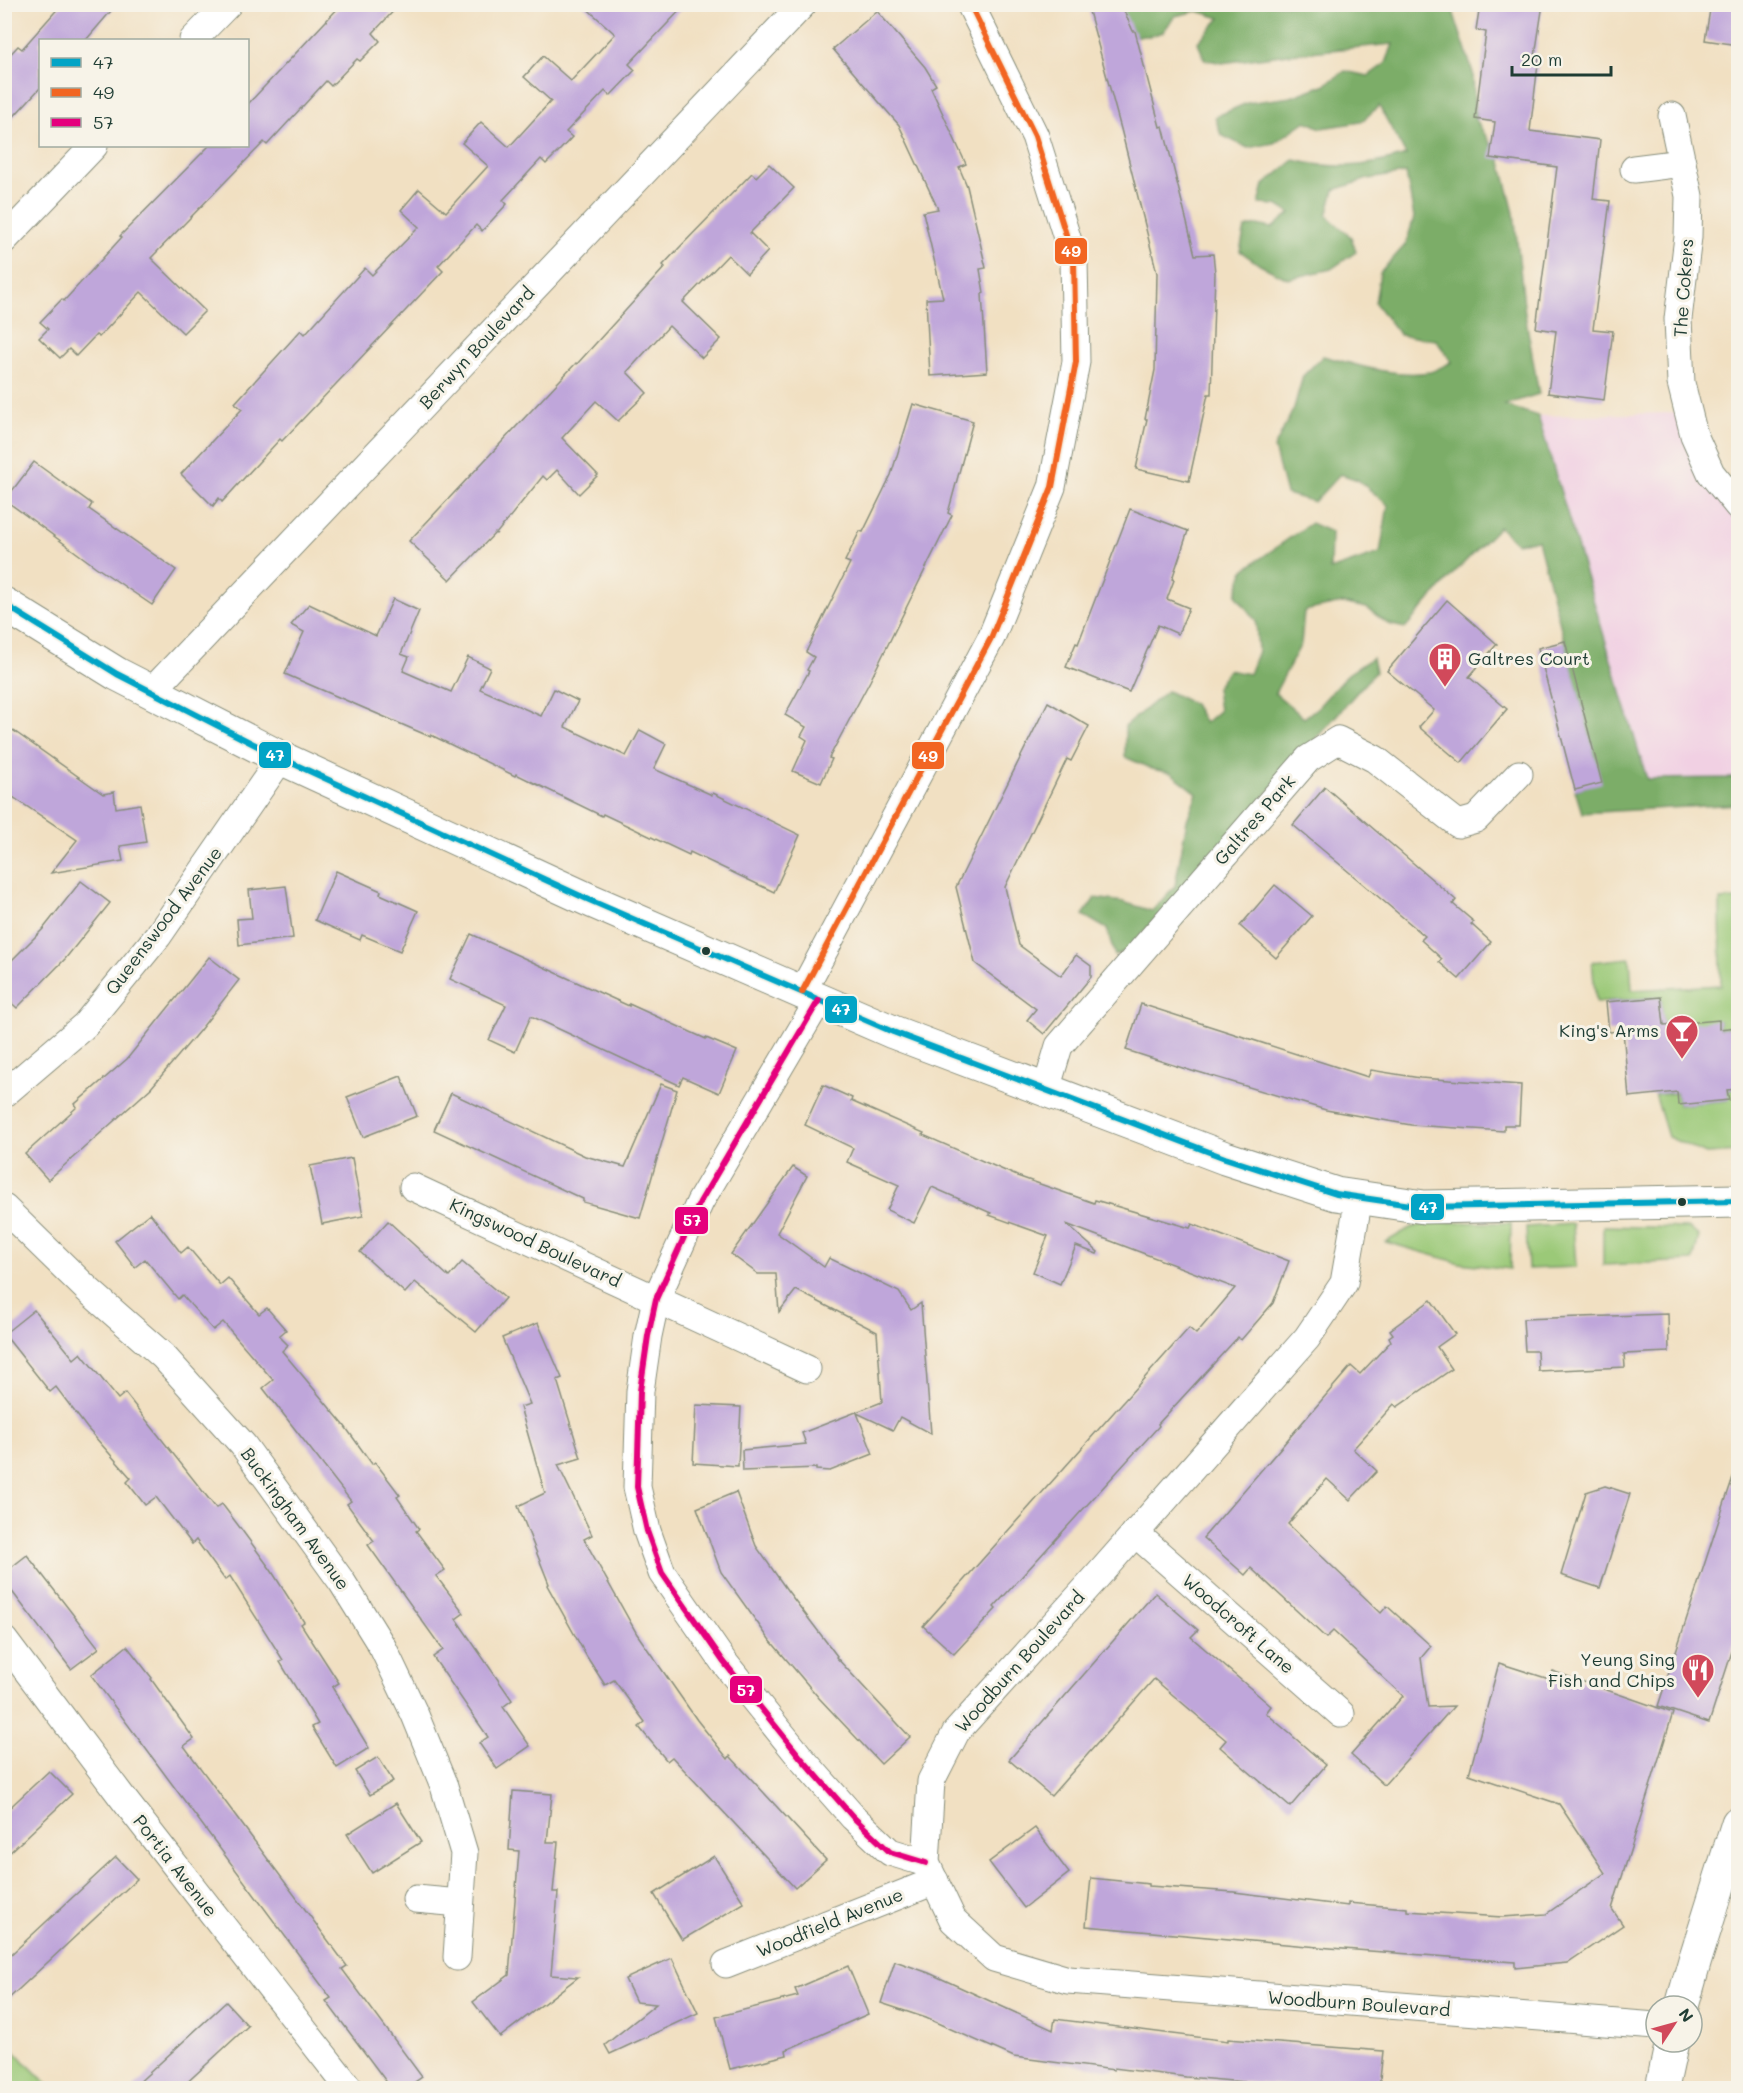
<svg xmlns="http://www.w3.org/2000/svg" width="1743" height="2093" font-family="Mali,sans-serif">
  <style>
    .built { fill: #f1d0e3 }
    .green { fill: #9bc978; stroke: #5d8356; stroke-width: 1.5 }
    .forest { fill: #7cad68; stroke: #4e754e; stroke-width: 1.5 }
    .building { fill: #bfa6da }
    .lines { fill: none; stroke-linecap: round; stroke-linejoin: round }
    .street-casing { stroke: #888e7b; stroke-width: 29 }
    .secondary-casing { stroke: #888e7b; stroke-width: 35 }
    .street { stroke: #fff; stroke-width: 27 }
    .secondary { stroke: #fff; stroke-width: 33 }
    .bus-1-casing { stroke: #f7f3e8; stroke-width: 10 }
    .bus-2-casing { stroke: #f7f3e8; stroke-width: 10 }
    .bus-3-casing { stroke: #f7f3e8; stroke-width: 10 }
    .bus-1 { stroke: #02a4c6; stroke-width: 6 }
    .bus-2 { stroke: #f26522; stroke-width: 6 }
    .bus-3 { stroke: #e5007d; stroke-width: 6 }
    .bus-dot { fill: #1f3d34; stroke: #f7f3e8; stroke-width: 2 }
    .labels { text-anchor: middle; stroke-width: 6; stroke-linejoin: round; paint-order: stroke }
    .street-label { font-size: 18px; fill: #1f3d34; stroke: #f7f3e8 }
    .poi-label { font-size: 18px; fill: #1f3d34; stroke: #f7f3e8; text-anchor: end }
    .line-badge { stroke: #f7f3e8; stroke-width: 2 }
    .badge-label { font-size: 16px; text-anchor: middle; font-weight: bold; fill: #fff }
  </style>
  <rect width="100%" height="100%" fill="#f7f3e8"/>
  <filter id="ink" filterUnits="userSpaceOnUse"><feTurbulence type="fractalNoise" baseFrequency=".0167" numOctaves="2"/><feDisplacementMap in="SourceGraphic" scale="12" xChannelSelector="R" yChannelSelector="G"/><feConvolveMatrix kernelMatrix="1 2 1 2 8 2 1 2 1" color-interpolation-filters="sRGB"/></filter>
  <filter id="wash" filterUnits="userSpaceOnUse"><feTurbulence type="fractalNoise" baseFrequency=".008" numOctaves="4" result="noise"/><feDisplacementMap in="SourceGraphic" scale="24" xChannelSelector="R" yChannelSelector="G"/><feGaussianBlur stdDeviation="1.35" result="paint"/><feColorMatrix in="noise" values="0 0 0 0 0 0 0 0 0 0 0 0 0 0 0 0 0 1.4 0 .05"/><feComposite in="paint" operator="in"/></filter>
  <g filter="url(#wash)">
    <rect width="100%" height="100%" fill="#f1e0c2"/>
    <polygon class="built" points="1676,413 1738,517 1738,778 1647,779 1538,416"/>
    <g class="green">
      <polygon points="1738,899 1738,1027 1719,1029 1719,1021 1664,1031 1661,997 1596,1002 1592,962 1630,958 1632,990 1721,985 1720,900"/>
      <polygon points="1738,1089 1738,1152 1706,1154 1668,1137 1655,1094 1677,1093 1678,1105 1728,1100 1727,1090"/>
      <polygon points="1433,1222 1511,1223 1510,1269 1460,1263 1386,1242 1410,1228"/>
      <polygon points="1573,1224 1576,1267 1528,1269 1526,1227"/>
      <polygon points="1603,1226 1688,1228 1699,1236 1693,1261 1603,1265"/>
      <polygon points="4,2041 48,2085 44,2088 5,2088"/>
    </g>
    <path class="forest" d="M 1104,4 L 1451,5 L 1473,73 L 1475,119 L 1500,158 L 1514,213 L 1525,314 L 1539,394 L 1504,405 L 1538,416 L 1647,779 L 1738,778 L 1738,804 L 1582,813 L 1575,790 L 1601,782 L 1538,540 L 1516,543 L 1499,527 L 1452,575 L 1405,628 L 1388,624 L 1367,608 L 1342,603 L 1304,611 L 1301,644 L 1275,693 L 1304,718 L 1318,707 L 1348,674 L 1372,658 L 1375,672 L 1128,950 L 1115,956 L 1107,929 L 1083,915 L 1095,898 L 1123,902 L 1152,911 L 1175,886 L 1187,820 L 1197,793 L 1171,773 L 1152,769 L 1125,757 L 1125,726 L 1167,691 L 1194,704 L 1205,723 L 1219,711 L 1216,688 L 1228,670 L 1249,674 L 1258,651 L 1256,621 L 1236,595 L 1244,570 L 1311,523 L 1331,532 L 1330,570 L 1380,553 L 1388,505 L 1358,480 L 1340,474 L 1314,502 L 1286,494 L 1274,448 L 1294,408 L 1303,376 L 1323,356 C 1357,365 1394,378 1430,372 C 1437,370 1445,365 1452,362 L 1436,340 L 1400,335 L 1375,303 L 1380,273 L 1406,244 L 1414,217 L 1406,173 L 1368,179 L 1334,190 L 1327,216 L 1351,237 L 1356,252 L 1331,269 L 1288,279 L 1260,265 L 1240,251 L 1245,228 L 1257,225 L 1272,228 L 1290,213 L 1277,205 L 1259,204 L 1264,185 L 1294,160 C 1333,170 1368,167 1406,155 L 1379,106 L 1361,122 L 1321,128 L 1306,121 L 1274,143 L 1248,148 L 1221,135 L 1215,117 L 1247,103 L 1291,97 L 1326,84 L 1345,71 L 1368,76 L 1386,63 L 1393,44 L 1289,54 L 1222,63 L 1204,59 L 1198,42 L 1220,18 L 1197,11 L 1175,16 L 1163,32 L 1150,36 L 1116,36 Z"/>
    <g id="blocks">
      <g class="building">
        <polygon points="62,4 117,4 86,40 40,40 40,88 4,127 4,61 18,46 22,49"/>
        <polygon points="342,4 400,4 373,33 380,41 360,61 357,59 331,86 326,81 267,145 264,142 151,258 205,311 183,333 141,292 99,337 96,335 76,356 69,349 60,358 39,338 48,329 40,322 62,299 64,301 122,237 120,236 209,146 248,146 248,104"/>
        <polygon points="582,4 686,4 629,64 635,70 610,96 605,91 566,132 572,137 559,151 546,164 541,159 503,200 507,204 494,218 482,231 476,225 438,266 443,271 282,441 280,439 222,502 219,498 213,506 181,474 242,409 235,403 301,330 305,334 365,268 372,275 419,227 401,210 419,189 446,212 488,166 462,143 481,122 509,147 551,101 524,77 543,56 571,81 615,34"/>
        <polygon points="1087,4 1121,4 1133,31 1135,31 1160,127 1163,126 1195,255 1213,254 1215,273 1211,394 1208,394 1189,481 1136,469 1147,419 1145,419 1155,370 1157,273 1121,129"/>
        <polygon points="1480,4 1543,4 1535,56 1539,56 1530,131 1600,140 1593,199 1610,201 1593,329 1613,331 1604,400 1548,393 1556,331 1536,328 1557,167 1490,158 1495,122 1475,119 1486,32 1476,30"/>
        <polygon points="1711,4 1738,4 1738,45 1705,40"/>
        <polygon points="877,11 925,67 936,85 931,88 966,164 959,167 967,186 986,268 980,269 984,293 982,294 987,372 930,376 926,299 943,298 923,212 938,209 899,125 833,49"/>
        <polygon points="769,164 794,188 750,233 768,251 747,274 728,255 683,302 721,339 702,358 669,326 627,372 647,393 618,421 596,401 562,438 598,475 579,494 557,470 547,480 543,476 496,534 495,533 450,580 409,541 576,363 577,364 665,267 663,265 679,248 752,173 756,177"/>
        <polygon points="913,404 973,421 948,513 952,515 870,681 829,758 832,759 821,783 793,771 807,740 801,736 806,727 785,715 809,671 807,670 814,657 806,652 850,563 845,561 860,531 863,532 891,475"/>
        <polygon points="34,462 92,504 89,509 176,570 152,605 96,567 5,500"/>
        <polygon points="1130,509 1188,531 1172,579 1174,580 1167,599 1189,608 1178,634 1158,625 1129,692 1066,667 1076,643 1078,644"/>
        <polygon points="393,599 419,611 401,654 409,657 403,671 451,692 468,657 490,668 480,689 541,716 554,689 578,701 565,727 626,756 640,730 666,744 654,769 712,795 713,793 800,835 774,892 690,852 689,855 603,814 602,816 516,774 515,776 431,735 431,737 285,674 304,632 291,625 309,604 376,636"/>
        <polygon points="1447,600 1497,644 1469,677 1507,709 1461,763 1419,727 1434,710 1387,671"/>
        <polygon points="1565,641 1602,783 1575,790 1538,648"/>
        <polygon points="1048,702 1089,726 1071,761 1067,759 1005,887 1019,945 1061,976 1076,955 1091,966 1091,977 1044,1034 1027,1020 1036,1009 975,963 956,887"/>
        <polygon points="4,724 103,794 114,792 116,808 140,804 146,842 120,846 123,861 51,873 77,840 4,791"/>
        <polygon points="1325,787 1456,900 1453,904 1474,922 1471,924 1491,942 1459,979 1439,962 1442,959 1421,940 1425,936 1293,825"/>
        <polygon points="336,871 381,891 380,894 418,911 400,951 362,935 360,940 315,920"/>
        <polygon points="81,881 110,903 65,959 17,1008 4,996 4,968 43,929"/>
        <polygon points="1275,885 1312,916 1276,958 1240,926"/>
        <polygon points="286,886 293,938 239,945 237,919 252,918 249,890"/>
        <polygon points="471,934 629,1006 629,1004 706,1039 706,1038 737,1051 719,1093 683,1077 679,1085 531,1016 515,1052 489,1040 506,1005 450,979"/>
        <polygon points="209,957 239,980 200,1030 151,1088 48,1180 25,1154 77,1107 75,1104 127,1059"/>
        <polygon points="1661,997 1664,1025 1719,1020 1719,1029 1738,1027 1738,1089 1727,1090 1729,1100 1678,1105 1677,1092 1629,1097 1623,1031 1609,1032 1606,1002"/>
        <polygon points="1141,1004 1368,1077 1371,1070 1420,1078 1521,1085 1519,1125 1504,1125 1504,1131 1411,1125 1326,1110 1195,1071 1195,1072 1126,1050"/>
        <polygon points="401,1076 417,1116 363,1137 347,1097"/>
        <polygon points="661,1084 677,1090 640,1218 583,1202 583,1199 434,1130 451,1093 585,1156 625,1167"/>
        <polygon points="823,1085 852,1098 851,1101 924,1133 923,1135 1017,1176 1094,1203 1095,1200 1190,1228 1192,1224 1289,1261 1273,1303 1241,1340 1238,1337 1158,1424 1159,1426 994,1607 996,1609 954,1654 923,1626 1189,1328 1196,1334 1235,1288 1066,1224 1098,1252 1097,1254 1076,1246 1060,1284 1033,1272 1048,1236 989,1215 991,1213 932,1187 914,1223 887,1210 899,1185 847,1162 853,1148 805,1125"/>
        <polygon points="352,1158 363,1216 322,1224 310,1166"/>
        <polygon points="793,1167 807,1176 777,1233 824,1267 829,1258 899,1292 911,1310 921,1303 931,1434 900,1417 893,1430 857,1413 873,1454 830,1471 816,1470 816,1468 743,1471 742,1450 806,1444 802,1433 882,1402 877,1332 796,1290 779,1312 776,1274 758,1274 731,1254"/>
        <polygon points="150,1213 181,1253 188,1247 220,1285 228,1278 259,1314 267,1308 286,1330 279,1336 288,1345 282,1351 344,1425 372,1464 375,1462 400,1495 397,1497 419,1529 416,1531 445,1570 436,1576 464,1613 456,1619 512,1700 503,1707 530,1746 497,1769 479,1743 488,1737 433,1657 443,1650 368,1545 374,1541 347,1504 351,1501 263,1388 273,1380 223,1322 213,1330 182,1295 178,1299 145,1259 135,1267 115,1241"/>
        <polygon points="388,1221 449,1277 462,1262 505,1298 476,1332 415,1282 405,1293 360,1252"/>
        <polygon points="1431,1300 1455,1334 1437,1347 1452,1369 1397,1407 1394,1404 1353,1449 1377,1471 1350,1500 1327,1479 1288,1524 1381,1613 1387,1606 1431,1646 1421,1658 1428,1707 1454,1706 1384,1785 1351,1755 1403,1696 1333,1631 1326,1638 1251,1568 1245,1575 1203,1538 1351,1366 1360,1374 1391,1341 1389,1337 1393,1334 1390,1330"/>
        <polygon points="34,1310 74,1359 81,1353 118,1399 125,1393 216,1508 222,1504 241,1529 271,1570 304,1622 301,1624 339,1683 332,1687 369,1748 337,1768 312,1727 318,1724 280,1662 283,1660 230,1576 225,1580 196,1540 192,1544 156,1497 145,1505 127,1482 131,1478 87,1428 56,1387 50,1392 4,1334"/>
        <polygon points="1668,1314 1669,1352 1624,1354 1625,1367 1538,1371 1537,1351 1525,1351 1523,1319"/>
        <polygon points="538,1323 562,1378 557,1380 581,1458 558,1465 592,1535 584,1539 637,1634 697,1720 728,1759 730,1756 826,1860 795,1888 672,1757 667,1761 639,1727 645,1722 614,1680 605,1685 587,1657 547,1585 549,1584 518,1506 545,1493 520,1407 530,1404 502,1338"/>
        <polygon points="696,1405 741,1407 738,1466 693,1463"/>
        <polygon points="1733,1477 1738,1478 1738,1633 1709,1723 1658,1706"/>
        <polygon points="1605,1486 1630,1494 1600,1588 1561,1575 1586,1492"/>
        <polygon points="736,1492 756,1546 787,1590 837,1656 836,1657 910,1737 881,1764 819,1698 769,1639 721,1572 697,1508"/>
        <polygon points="27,1555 99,1648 71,1669 4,1581 4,1573"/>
        <polygon points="1155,1593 1198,1630 1191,1637 1271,1706 1266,1713 1326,1765 1290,1807 1220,1747 1226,1740 1154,1679 1051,1796 1009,1760"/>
        <polygon points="127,1646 152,1678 151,1679 194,1739 184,1746 347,1966 342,1969 422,2077 406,2088 391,2088 326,2001 331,1998 91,1675"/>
        <polygon points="1499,1663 1549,1679 1552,1671 1673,1713 1612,1909 1623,1925 1567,1963 1515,1968 1515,1962 1330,1948 1086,1926 1091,1878 1149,1884 1149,1886 1234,1892 1348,1906 1348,1903 1407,1908 1407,1911 1502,1917 1546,1914 1605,1873 1559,1804 1469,1774"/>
        <polygon points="378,1757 393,1781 370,1795 355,1771"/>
        <polygon points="49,1771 72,1794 4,1858 4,1813"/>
        <polygon points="513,1791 552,1794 547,1842 558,1842 553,1892 558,1892 557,1905 551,1975 578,1977 500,2037 473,2002 509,1975 519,1851 509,1850"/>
        <polygon points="396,1803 421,1842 372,1873 347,1834"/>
        <polygon points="1035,1828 1069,1873 1024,1908 989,1862"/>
        <polygon points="714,1856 744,1903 682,1940 654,1894"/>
        <polygon points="116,1857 137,1879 4,2003 4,1961"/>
        <polygon points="672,1958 698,2013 610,2054 605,2045 656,2004 636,2002 625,1979"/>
        <polygon points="895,1961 929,1973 1053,2030 1055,2019 1228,2041 1228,2039 1383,2051 1379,2088 1312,2088 1186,2077 1114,2068 1114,2070 1014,2057 926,2018 881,2003"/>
        <polygon points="848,1966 868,2014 786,2050 787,2055 730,2069 716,2017 798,1996 795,1989"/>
        <polygon points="226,2002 248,2026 181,2088 133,2088"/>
      </g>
    </g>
  </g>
  <g filter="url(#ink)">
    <use href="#blocks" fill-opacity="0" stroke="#888e7b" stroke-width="1.5"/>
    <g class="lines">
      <g class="street-casing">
        <g id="street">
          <polyline points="193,40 228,4"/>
          <polyline points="1672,116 1689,196 1688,237 1678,319 1681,383 1694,435 1711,473 1738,506"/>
          <polyline points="1634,169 1682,163"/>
          <polyline points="4,240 94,146"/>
          <polyline points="151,692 803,4"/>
          <polyline points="802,992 991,638 1052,487 1076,362 1074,260 1035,136 970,4"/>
          <polyline points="819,1000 700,1202 656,1299 648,1336 640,1391 637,1487 647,1531 662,1573 723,1661 801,1758 853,1817 890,1852 926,1863"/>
          <polyline points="1046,1090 1059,1046 1308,759 1338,740 1375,759 1458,824 1476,819 1519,774"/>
          <polyline points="4,1094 85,1025 158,936 281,758"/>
          <polyline points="413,1187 807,1369"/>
          <polyline points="1359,1197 1344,1283 1307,1338 1094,1580 956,1732 931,1781 926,1863 953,1920 994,1958 1068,1980 1656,2026"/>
          <polyline points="4,1208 88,1290 163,1356 243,1445 342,1582 383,1648 415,1715 444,1786 464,1853 457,1957"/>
          <polyline points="1135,1533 1341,1714"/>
          <polyline points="4,1640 125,1801 349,2088"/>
          <polyline points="416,1899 460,1903"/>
          <polyline points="726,1964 935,1881"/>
        </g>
      </g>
      <g class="secondary-casing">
        <g id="secondary">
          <polyline points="4,604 117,674 281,758 587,899 893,1032 1225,1158 1336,1194 1424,1207 1738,1201"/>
          <polyline points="1682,2006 1695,1960 1738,1823"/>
          <polyline points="1662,2088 1672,2042"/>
        </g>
      </g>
      <use href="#street" class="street"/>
      <use href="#secondary" class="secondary"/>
      <g class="bus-1-casing">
        <polyline id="bus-1" points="4,604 117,674 281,758 587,899 893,1032 1225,1158 1336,1194 1424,1207 1738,1201"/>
      </g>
      <g class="bus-2-casing">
        <polyline id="bus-2" points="802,992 991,638 1052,487 1076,362 1074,260 1035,136 970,4"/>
      </g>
      <g class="bus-3-casing">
        <polyline id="bus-3" points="819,1000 700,1202 656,1299 648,1336 640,1391 637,1487 647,1531 662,1573 723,1661 801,1758 853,1817 890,1852 926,1863"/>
      </g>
      <use href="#bus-1" class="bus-1"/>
      <use href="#bus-2" class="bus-2"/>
      <use href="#bus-3" class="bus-3"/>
    </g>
  </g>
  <defs>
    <g id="building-pin" transform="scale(1.725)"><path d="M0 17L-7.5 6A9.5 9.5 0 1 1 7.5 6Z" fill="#d1495b" stroke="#f7f3e8"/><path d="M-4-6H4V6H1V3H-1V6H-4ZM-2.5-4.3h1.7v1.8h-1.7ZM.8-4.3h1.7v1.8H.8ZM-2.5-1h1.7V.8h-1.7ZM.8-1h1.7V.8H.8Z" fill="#fff"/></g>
    <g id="bar-pin" transform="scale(1.725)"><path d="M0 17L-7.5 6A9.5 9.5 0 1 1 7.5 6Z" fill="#d1495b" stroke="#f7f3e8"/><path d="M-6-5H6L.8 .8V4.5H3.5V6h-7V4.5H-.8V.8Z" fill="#fff"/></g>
    <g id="restaurant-pin" transform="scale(1.725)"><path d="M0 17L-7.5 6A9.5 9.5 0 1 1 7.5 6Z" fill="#d1495b" stroke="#f7f3e8"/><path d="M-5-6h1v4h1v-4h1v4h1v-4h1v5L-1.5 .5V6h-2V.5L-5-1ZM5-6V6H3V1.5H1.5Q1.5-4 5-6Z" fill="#fff"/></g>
  </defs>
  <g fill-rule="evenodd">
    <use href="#building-pin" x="1445" y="659"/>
    <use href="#bar-pin" x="1682" y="1031"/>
    <use href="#restaurant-pin" x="1698" y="1670"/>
  </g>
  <g class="bus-dot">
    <circle cx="706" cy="951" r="5"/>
    <circle cx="1682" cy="1202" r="5"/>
  </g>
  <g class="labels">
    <g class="street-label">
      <text transform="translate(1684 288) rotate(-86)" y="6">The Cokers</text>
      <text transform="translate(477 348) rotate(-47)" y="6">Berwyn Boulevard</text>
      <text transform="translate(1255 820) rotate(-49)" y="6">Galtres Park</text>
      <text transform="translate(164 921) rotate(-53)" y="6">Queenswood Avenue</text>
      <text transform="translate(535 1243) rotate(25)" y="6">Kingswood Boulevard</text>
      <text transform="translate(295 1519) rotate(54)" y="6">Buckingham Avenue</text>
      <text transform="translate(1238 1624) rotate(41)" y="6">Woodcroft Lane</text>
      <text transform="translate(1020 1662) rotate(-48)" y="6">Woodburn Boulevard</text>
      <text transform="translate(175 1866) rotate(52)" y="6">Portia Avenue</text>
      <text transform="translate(830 1923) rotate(-22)" y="6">Woodfield Avenue</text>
      <text transform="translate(1359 2004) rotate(4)" y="6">Woodburn Boulevard</text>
    </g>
    <g class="poi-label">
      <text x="1468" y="665" text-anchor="start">Galtres Court</text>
      <text x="1659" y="1037">King's Arms</text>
      <text x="1675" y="1666">Yeung Sing<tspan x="1675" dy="21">Fish and Chips</tspan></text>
    </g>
  </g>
  <g class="line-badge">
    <rect x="1054" y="237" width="34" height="28" rx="6" fill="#f26522"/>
    <rect x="258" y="741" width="34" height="28" rx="6" fill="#02a4c6"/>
    <rect x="911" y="741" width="34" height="29" rx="6" fill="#f26522"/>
    <rect x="824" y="995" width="34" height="29" rx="6" fill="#02a4c6"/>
    <rect x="1410" y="1193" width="35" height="28" rx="6" fill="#02a4c6"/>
    <rect x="674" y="1206" width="35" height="29" rx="6" fill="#e5007d"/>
    <rect x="729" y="1675" width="34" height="29" rx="6" fill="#e5007d"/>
  </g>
  <g class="badge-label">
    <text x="1071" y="257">49</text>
    <text x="275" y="761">47</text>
    <text x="928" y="762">49</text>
    <text x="841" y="1015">47</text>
    <text x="1428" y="1213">47</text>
    <text x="692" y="1226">57</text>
    <text x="746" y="1696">57</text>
  </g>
  <rect width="1743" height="2093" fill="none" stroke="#f7f3e8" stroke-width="24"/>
  <rect x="39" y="39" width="210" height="108" fill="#f7f3e8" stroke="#a1aaa0" stroke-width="1.5"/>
  <rect x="51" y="58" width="30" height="9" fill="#02a4c6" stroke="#a1aaa0" stroke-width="1.5"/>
  <text x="93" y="69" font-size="18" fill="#1f3d34">47</text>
  <rect x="51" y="88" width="30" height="9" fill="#f26522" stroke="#a1aaa0" stroke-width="1.5"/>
  <text x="93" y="99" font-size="18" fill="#1f3d34">49</text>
  <rect x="51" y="118" width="30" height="9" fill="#e5007d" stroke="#a1aaa0" stroke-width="1.5"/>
  <text x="93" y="129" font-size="18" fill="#1f3d34">57</text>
  <g transform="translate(1674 2024) rotate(54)"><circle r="28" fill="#f7f3e8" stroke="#a1aaa0" stroke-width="1.5"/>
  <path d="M0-4.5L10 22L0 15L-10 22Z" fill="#d1495b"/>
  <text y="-9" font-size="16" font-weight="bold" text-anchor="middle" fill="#1f3d34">N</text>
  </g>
  <path d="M1512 66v9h99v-9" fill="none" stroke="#1f3d34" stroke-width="3"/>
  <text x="1521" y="66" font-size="18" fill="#1f3d34" stroke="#f7f3e8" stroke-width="4.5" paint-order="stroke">20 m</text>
</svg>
